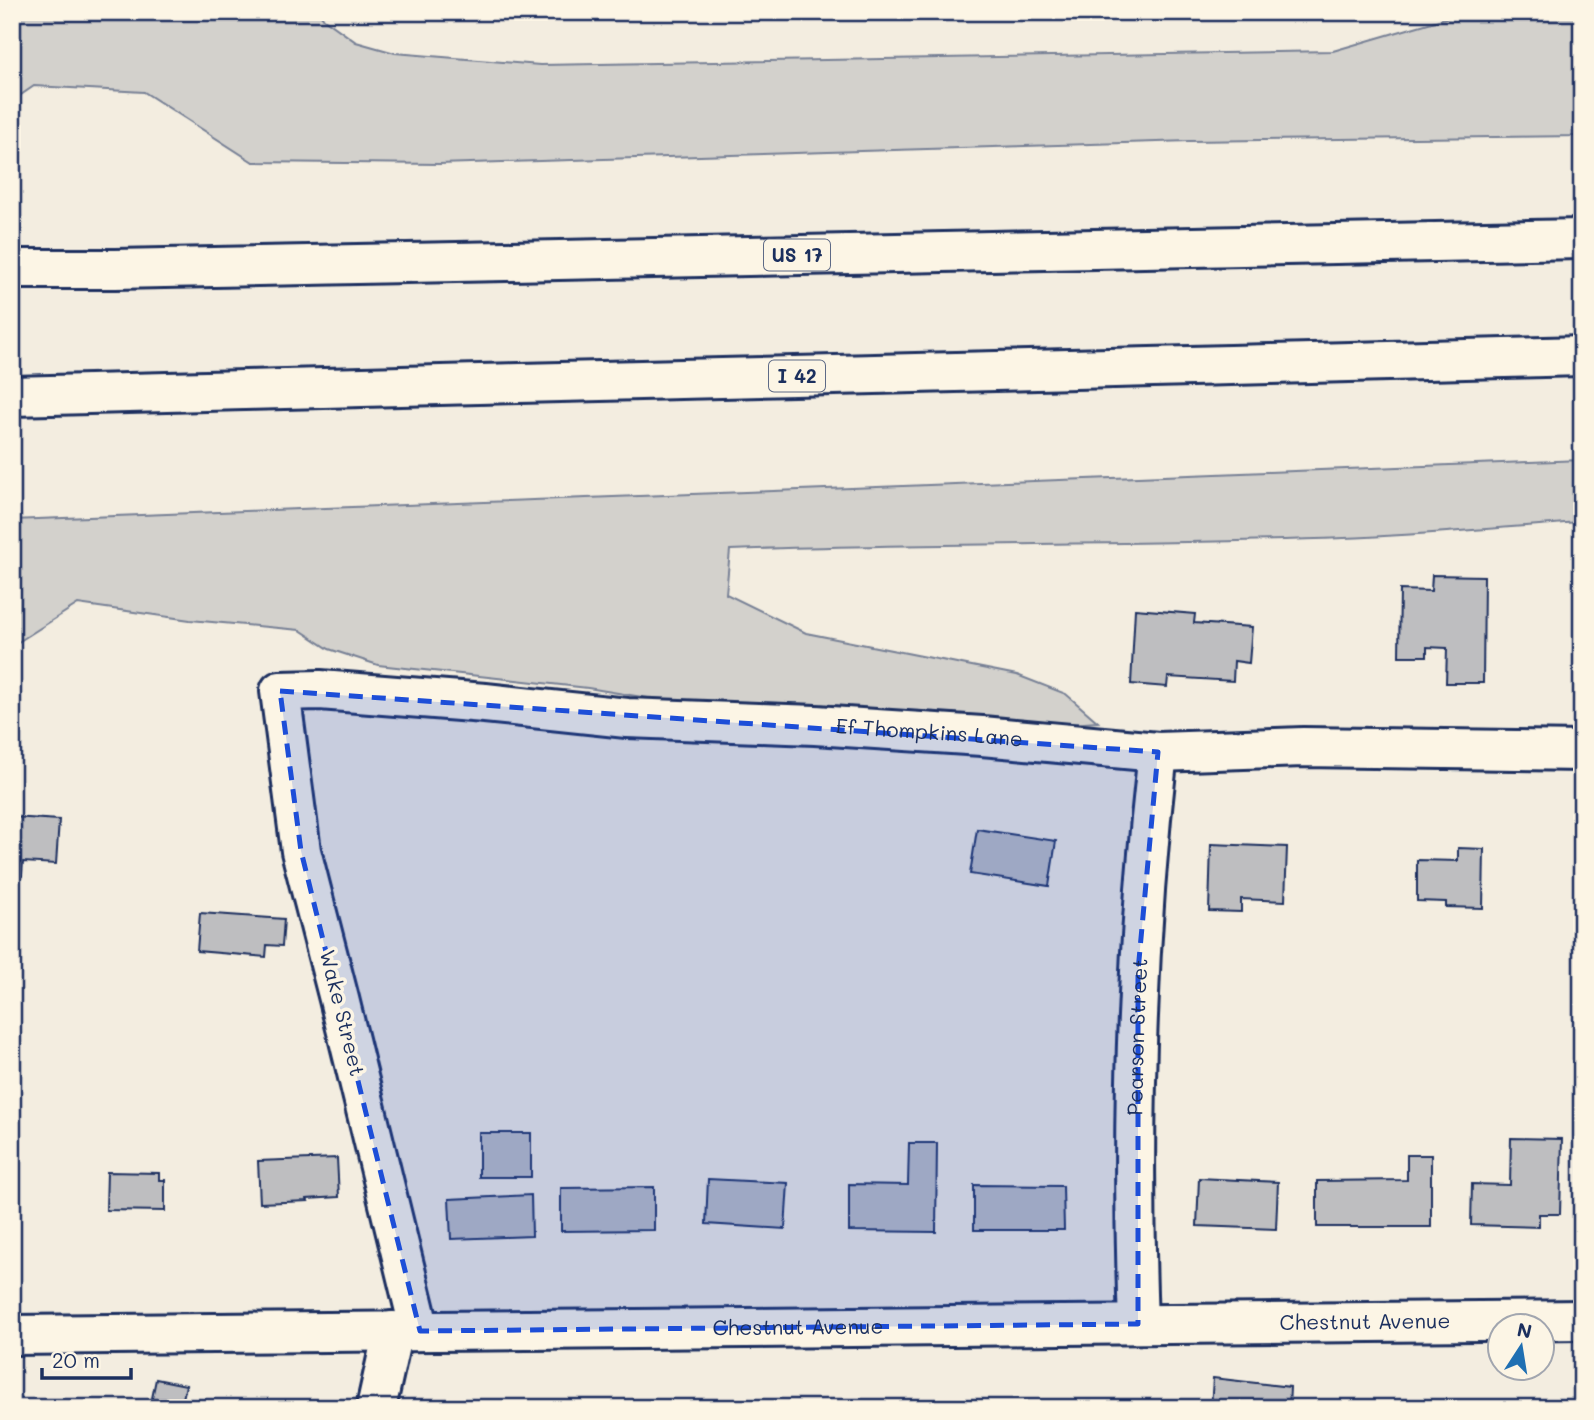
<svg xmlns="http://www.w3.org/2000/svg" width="1594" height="1420" font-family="Mali,sans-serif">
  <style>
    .green { fill: #d3d1cc; stroke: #778095; stroke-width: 2 }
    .building { fill: #bebec0; stroke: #1b2f5e; stroke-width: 2 }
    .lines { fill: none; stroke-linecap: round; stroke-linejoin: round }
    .minor-casing { stroke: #1b2f5e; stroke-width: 44 }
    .highway-casing { stroke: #1b2f5e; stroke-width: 44 }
    .minor { stroke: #fcf5e5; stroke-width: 38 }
    .highway { stroke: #fcf5e5; stroke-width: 38 }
    .marked { fill: #1d4ed8; fill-opacity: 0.2; stroke: #1d4ed8; stroke-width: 5; stroke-dasharray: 14 9; stroke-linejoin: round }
    .labels { text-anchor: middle; stroke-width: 7; stroke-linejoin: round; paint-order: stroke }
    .shield { fill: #fcf5e5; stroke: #5e6a86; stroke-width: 2 }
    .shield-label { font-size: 19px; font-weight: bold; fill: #1b2f5e }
    .street-label { font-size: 21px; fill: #1b2f5e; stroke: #fcf5e5 }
  </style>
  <rect width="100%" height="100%" fill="#f3ede0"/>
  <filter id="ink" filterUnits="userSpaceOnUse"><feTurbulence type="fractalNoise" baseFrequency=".0143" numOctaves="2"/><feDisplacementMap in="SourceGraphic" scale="14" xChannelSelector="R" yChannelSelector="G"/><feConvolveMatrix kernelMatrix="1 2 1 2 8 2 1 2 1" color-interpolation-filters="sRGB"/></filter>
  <g filter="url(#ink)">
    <g class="green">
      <polygon points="12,12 319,12 324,19 356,42 395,53 540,65 1333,51 1466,12 1582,12 1582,136 1190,141 439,164 253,162 144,92 34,86 12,101"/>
      <path d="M 1582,460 L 1582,522 C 1503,527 1423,535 1344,538 C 1139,546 935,542 730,550 L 726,594 L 806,633 L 1017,675 L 1066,694 L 1098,722 L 1056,725 L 818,704 L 660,700 L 588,688 L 378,665 L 329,649 L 300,630 L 190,620 L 78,604 L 12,646 L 12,520 Z"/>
    </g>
    <g class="building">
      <polygon points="1432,575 1484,576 1483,683 1446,683 1447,648 1427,647 1427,656 1399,656 1400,590 1431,591"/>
      <polygon points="1135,609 1195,614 1194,623 1252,627 1249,663 1234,661 1233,681 1168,677 1167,687 1131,684"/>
      <polygon points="12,817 59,820 56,864 23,862 22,876 12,875"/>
      <polygon points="977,829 1056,841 1049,886 970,874"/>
      <polygon points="1211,844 1287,847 1285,901 1241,899 1241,912 1209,911"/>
      <polygon points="1458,848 1484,849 1483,908 1446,907 1446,902 1417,901 1417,860 1458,861"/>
      <polygon points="200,913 284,919 282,946 267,945 266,957 197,951"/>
      <rect x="479" y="1133" width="52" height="44"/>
      <polygon points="1511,1138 1562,1139 1560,1214 1539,1214 1539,1227 1471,1225 1472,1184 1510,1185"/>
      <polygon points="909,1143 937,1143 936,1232 849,1231 849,1184 908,1185"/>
      <polygon points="1407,1155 1431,1155 1431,1227 1317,1227 1317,1181 1407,1180"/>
      <polygon points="337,1158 339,1197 307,1199 308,1201 260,1203 258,1161"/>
      <polygon points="107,1172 159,1173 159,1180 165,1180 165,1211 106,1210"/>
      <polygon points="1199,1178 1278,1182 1276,1229 1197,1226"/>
      <polygon points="708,1179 788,1183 785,1229 706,1224"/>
      <polygon points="974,1185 1063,1186 1064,1230 974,1230"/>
      <polygon points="654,1187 654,1230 561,1231 561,1188"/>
      <polygon points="531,1195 532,1236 451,1239 449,1199"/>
      <polygon points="1213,1378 1290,1387 1289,1408 1211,1408"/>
      <polygon points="156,1379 186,1385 181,1408 150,1408"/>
    </g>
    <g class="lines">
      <g class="minor-casing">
        <g id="minor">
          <path id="s1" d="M 1138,1324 C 1131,1133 1136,942 1158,752"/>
          <path id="s2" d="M 420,1331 L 339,999 L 301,851 L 280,691 L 320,690 L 485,703 L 627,718 L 815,725 L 982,736 L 1158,752 L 1303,747 L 1582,751"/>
          <path id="s3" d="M 12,1335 L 1582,1320"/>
          <polyline points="376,1408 393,1331"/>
        </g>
      </g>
      <g class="highway-casing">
        <g id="highway">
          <polyline points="12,269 115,269 1582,239"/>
          <polyline points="12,396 1582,356"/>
        </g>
      </g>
      <use href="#minor" class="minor"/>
      <use href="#highway" class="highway"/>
    </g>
  </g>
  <path class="marked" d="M 280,691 L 1158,752 L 1138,971 L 1138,1324 L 420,1331 L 301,851 Z"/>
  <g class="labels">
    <g class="shield">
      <rect x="764" y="239.5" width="66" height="31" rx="5"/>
      <rect x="769" y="360.5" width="56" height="31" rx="5"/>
    </g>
    <g class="shield-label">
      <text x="797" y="262">US 17</text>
      <text x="797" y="383">I 42</text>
    </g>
    <g class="street-label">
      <text dy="7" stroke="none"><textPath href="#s2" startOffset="1307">Ef Thompkins Lane</textPath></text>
      <text transform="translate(342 1013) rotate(76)" y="7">Wake Street</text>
      <text dy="7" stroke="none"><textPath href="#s1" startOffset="287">Pearson Street</textPath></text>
      <text dy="7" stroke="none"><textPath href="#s3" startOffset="1353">Chestnut Avenue</textPath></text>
      <text dy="7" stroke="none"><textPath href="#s3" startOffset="786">Chestnut Avenue</textPath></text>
    </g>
  </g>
  <rect width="1594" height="1420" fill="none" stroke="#fcf5e5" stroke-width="42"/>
  <rect x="21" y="21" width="1552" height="1378" fill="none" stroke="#1b2f5e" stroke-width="2.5" filter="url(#ink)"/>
  <g transform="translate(1521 1347) rotate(12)"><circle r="33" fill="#fcf5e5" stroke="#a2a6af" stroke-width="2"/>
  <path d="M0-5L12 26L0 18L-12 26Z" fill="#1f6fb2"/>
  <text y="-10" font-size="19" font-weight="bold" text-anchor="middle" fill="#1b2f5e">N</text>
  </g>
  <path d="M42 1368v10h89v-10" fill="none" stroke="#1b2f5e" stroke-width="3.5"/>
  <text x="52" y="1368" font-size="21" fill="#1b2f5e" stroke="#fcf5e5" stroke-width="5" paint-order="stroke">20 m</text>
</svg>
